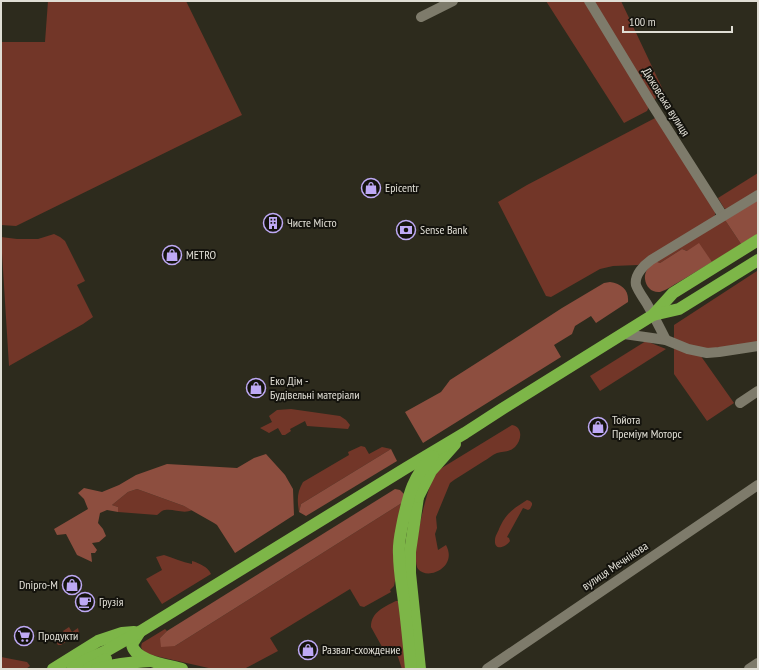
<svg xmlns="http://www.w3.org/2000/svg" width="759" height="670" font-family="'PT Sans Narrow',sans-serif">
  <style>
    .green { fill: #723628 }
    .forest { fill: #8d4e3f }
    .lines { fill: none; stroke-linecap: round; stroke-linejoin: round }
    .minor { stroke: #7e7b6b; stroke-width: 10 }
    .highway { stroke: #7db648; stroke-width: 12 }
    .labels { text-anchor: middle; stroke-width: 4; stroke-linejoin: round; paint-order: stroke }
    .street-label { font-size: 12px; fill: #e0ded5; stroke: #14130d }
    .poi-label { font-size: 12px; fill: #e0ded5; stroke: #14130d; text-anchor: start }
  </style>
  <rect width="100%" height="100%" fill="#2d2b1d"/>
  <g class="green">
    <polygon points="48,1 186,1 242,115 16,226 1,225 1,42 45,42"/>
    <polygon points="546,1 621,1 665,94 656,98 651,103 647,111 624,123"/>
    <polygon points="657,117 715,209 715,215 712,220 638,265 613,266 600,269 551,297 546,296 498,202 527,185"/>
    <polygon points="758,173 758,195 727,210 724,208 718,198"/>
    <polygon points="725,220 741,244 712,262 687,251 682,249 660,263 655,261"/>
    <polygon points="54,234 60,237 65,241 85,281 77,285 93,317 83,324 9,366 1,237 17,239 38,239"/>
    <polygon points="757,271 758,273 758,346 698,352 734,403 707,421 674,374 674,325"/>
    <polygon points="646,341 666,349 600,391 590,376"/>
    <polygon points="291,409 340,416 346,420 350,425 348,429 307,426 305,421 290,429 291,431 285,435 282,435 278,428 269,433 260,428 272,422 269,416 277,410"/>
    <path d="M 512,425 C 523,427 522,440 515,447 C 510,452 503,451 497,453 C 492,455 488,459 484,461 C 474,467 464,474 454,480 L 450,483 L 436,517 L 437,528 L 435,534 L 438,550 L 446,545 C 458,567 428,581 418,569 C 410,557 426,492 433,479 C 434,475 438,472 440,469 Z"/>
    <path d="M 361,446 L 365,447 L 369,454 L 382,447 L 391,449 L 301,504 L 299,512 C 297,500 297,492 303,482 L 349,455 L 348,452 Z"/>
    <path d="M 137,489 L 184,506 L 192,510 C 183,515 171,507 162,511 C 160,512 159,514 157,515 L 118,512 L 118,507 L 112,505 L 128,492 Z"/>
    <path d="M 527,500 L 530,501 L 532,503 L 532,505 L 530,509 L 528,510 L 523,508 L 507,537 L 509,538 L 510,541 C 506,547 494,552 495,540 C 495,536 498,532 499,529 C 506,513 513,509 527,500 Z"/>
    <path d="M 405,501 L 396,576 L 394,586 L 390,590 L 391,592 L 364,607 L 360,606 L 350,589 L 270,638 L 278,651 L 244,669 L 213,669 L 151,655 C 145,652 139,650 142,643 L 165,629 L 167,631 L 160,638 L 175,646 Z"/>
    <path d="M 164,555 C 174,558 182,562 192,564 L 192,561 C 199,563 208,567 211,574 L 162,604 L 146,579 L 162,570 L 156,557 Z"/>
    <path d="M 396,601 L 399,601 L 409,669 L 402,669 L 398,657 L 395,650 L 386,654 L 371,627 C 371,612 384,607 396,601 Z"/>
    <polygon points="69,627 72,632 78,628 79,633 61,645 58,645 53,637 58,634 62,638 66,636 63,631"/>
    <polygon points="1,657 27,662 30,666 26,669 1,668"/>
  </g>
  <g class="forest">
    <polygon points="758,200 758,234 741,244 725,220"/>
    <path d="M 699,243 L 712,262 C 701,269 690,275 679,282 C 673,285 667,290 660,292 C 652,293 646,287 645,279 C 644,271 650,265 655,261 L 660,263 L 682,249 L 687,251 Z"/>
    <path d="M 610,282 C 622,284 629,290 628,302 L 596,323 L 591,316 L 575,326 L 572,334 L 554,345 L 561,357 L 423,443 L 405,412 L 441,392 L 450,380 L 497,350 L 562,308 L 604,283 Z"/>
    <polygon points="391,449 397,461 306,516 299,512 301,504"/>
    <polygon points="266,454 285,475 293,489 294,515 235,553 217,525 214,523 184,506 137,489 128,492 112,505 118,507 118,512 107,510 100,513 98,523 103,529 106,536 99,542 92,543 97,550 95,553 91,553 92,562 77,555 66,534 57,535 54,529 88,509 84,499 78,493 84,488 102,492 119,485 136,475 167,464 237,468 254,458"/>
    <polygon points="395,489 400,490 405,495 405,501 175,646 161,647 160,638 167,631"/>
  </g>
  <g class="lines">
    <g class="minor">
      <polyline points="589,1 651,103 723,216"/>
      <polyline points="421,17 453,1"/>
      <polyline points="624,334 666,340 688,349 707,353 719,352 758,346"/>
      <path d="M 666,340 C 660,328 654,316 647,304 C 644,299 638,291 636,285 C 634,275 644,265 651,260 L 758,195"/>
      <polyline points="740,403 758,391"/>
      <polyline points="487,669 758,485"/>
      <polyline points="749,669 758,663"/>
    </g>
    <g class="highway">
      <polyline points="653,315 673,293 758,240"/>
      <polyline points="416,481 419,490 410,552 410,573 420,669"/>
      <polyline points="418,497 431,471 455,444"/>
      <path d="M 139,633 L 132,644 C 134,661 168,665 182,669"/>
      <polyline points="53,669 98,641 122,633 134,632"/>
      <polyline points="72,669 86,660 106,651 141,631 406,468 465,433 502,409 653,315 679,309 758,260"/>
      <polyline points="88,669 106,659"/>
      <path d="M 97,669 C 114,664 132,662 151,661"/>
      <path d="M 411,669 C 409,647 407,624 404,602 C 402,586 399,570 399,554 C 398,543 401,532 403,521 C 409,494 413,476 433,456"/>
    </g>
  </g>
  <defs>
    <g id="shop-ring" transform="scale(1)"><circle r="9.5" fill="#14130d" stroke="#bea9f5" stroke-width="1.5"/><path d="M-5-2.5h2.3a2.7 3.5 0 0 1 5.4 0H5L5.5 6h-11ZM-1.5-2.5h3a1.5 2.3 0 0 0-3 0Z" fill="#bea9f5"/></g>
    <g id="building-ring" transform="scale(1)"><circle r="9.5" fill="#14130d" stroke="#bea9f5" stroke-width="1.5"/><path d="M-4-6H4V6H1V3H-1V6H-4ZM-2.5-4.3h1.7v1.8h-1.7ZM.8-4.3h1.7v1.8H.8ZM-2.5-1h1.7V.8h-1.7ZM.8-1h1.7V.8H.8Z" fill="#bea9f5"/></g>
    <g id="bank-ring" transform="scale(1)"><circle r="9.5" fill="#14130d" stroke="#bea9f5" stroke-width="1.5"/><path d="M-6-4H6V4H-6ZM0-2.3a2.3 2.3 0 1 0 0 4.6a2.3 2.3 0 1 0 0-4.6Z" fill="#bea9f5"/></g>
    <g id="cafe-ring" transform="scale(1)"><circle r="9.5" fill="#14130d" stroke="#bea9f5" stroke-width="1.5"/><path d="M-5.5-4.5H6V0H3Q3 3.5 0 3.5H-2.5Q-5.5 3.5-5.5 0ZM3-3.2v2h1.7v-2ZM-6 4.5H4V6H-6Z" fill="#bea9f5"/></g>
    <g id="supermarket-ring" transform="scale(1)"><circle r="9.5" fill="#14130d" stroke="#bea9f5" stroke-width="1.5"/><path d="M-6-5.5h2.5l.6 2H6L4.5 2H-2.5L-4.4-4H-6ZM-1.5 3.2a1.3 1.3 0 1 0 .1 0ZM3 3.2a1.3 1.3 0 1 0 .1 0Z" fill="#bea9f5"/></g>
  </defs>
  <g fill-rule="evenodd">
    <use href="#shop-ring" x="371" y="188"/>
    <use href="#building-ring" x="273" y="223"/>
    <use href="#bank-ring" x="406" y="230"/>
    <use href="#shop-ring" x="172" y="255"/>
    <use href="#shop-ring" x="256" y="388"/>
    <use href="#shop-ring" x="598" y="427"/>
    <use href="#shop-ring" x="72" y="585"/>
    <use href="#cafe-ring" x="85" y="602"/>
    <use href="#supermarket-ring" x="24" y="636"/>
    <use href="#shop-ring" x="308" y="650"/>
  </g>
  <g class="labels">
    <g class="street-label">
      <text transform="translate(666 102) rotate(58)" y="4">Дюковська вулиця</text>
      <text transform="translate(615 566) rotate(-34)" y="4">вулиця Мечнікова</text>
    </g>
    <g class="poi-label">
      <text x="385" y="192">Epicentr</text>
      <text x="287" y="227">Чисте Місто</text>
      <text x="420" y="234">Sense Bank</text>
      <text x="186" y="259">METRO</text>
      <text x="270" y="385">Еко Дім -<tspan x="270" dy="14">Будівельні матеріали</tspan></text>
      <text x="612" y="424">Тойота<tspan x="612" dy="14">Преміум Моторс</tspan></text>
      <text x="58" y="589" text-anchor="end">Dnipro-M</text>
      <text x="99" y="606">Грузія</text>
      <text x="38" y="640">Продукти</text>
      <text x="322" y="654">Развал-схождение</text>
    </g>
  </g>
  <rect width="759" height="670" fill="none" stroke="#e0ded5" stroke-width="4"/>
  <path d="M623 26v6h109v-6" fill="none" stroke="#e0ded5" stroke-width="2"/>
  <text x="629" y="26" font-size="12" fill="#e0ded5" stroke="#14130d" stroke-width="3" paint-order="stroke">100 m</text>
</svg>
